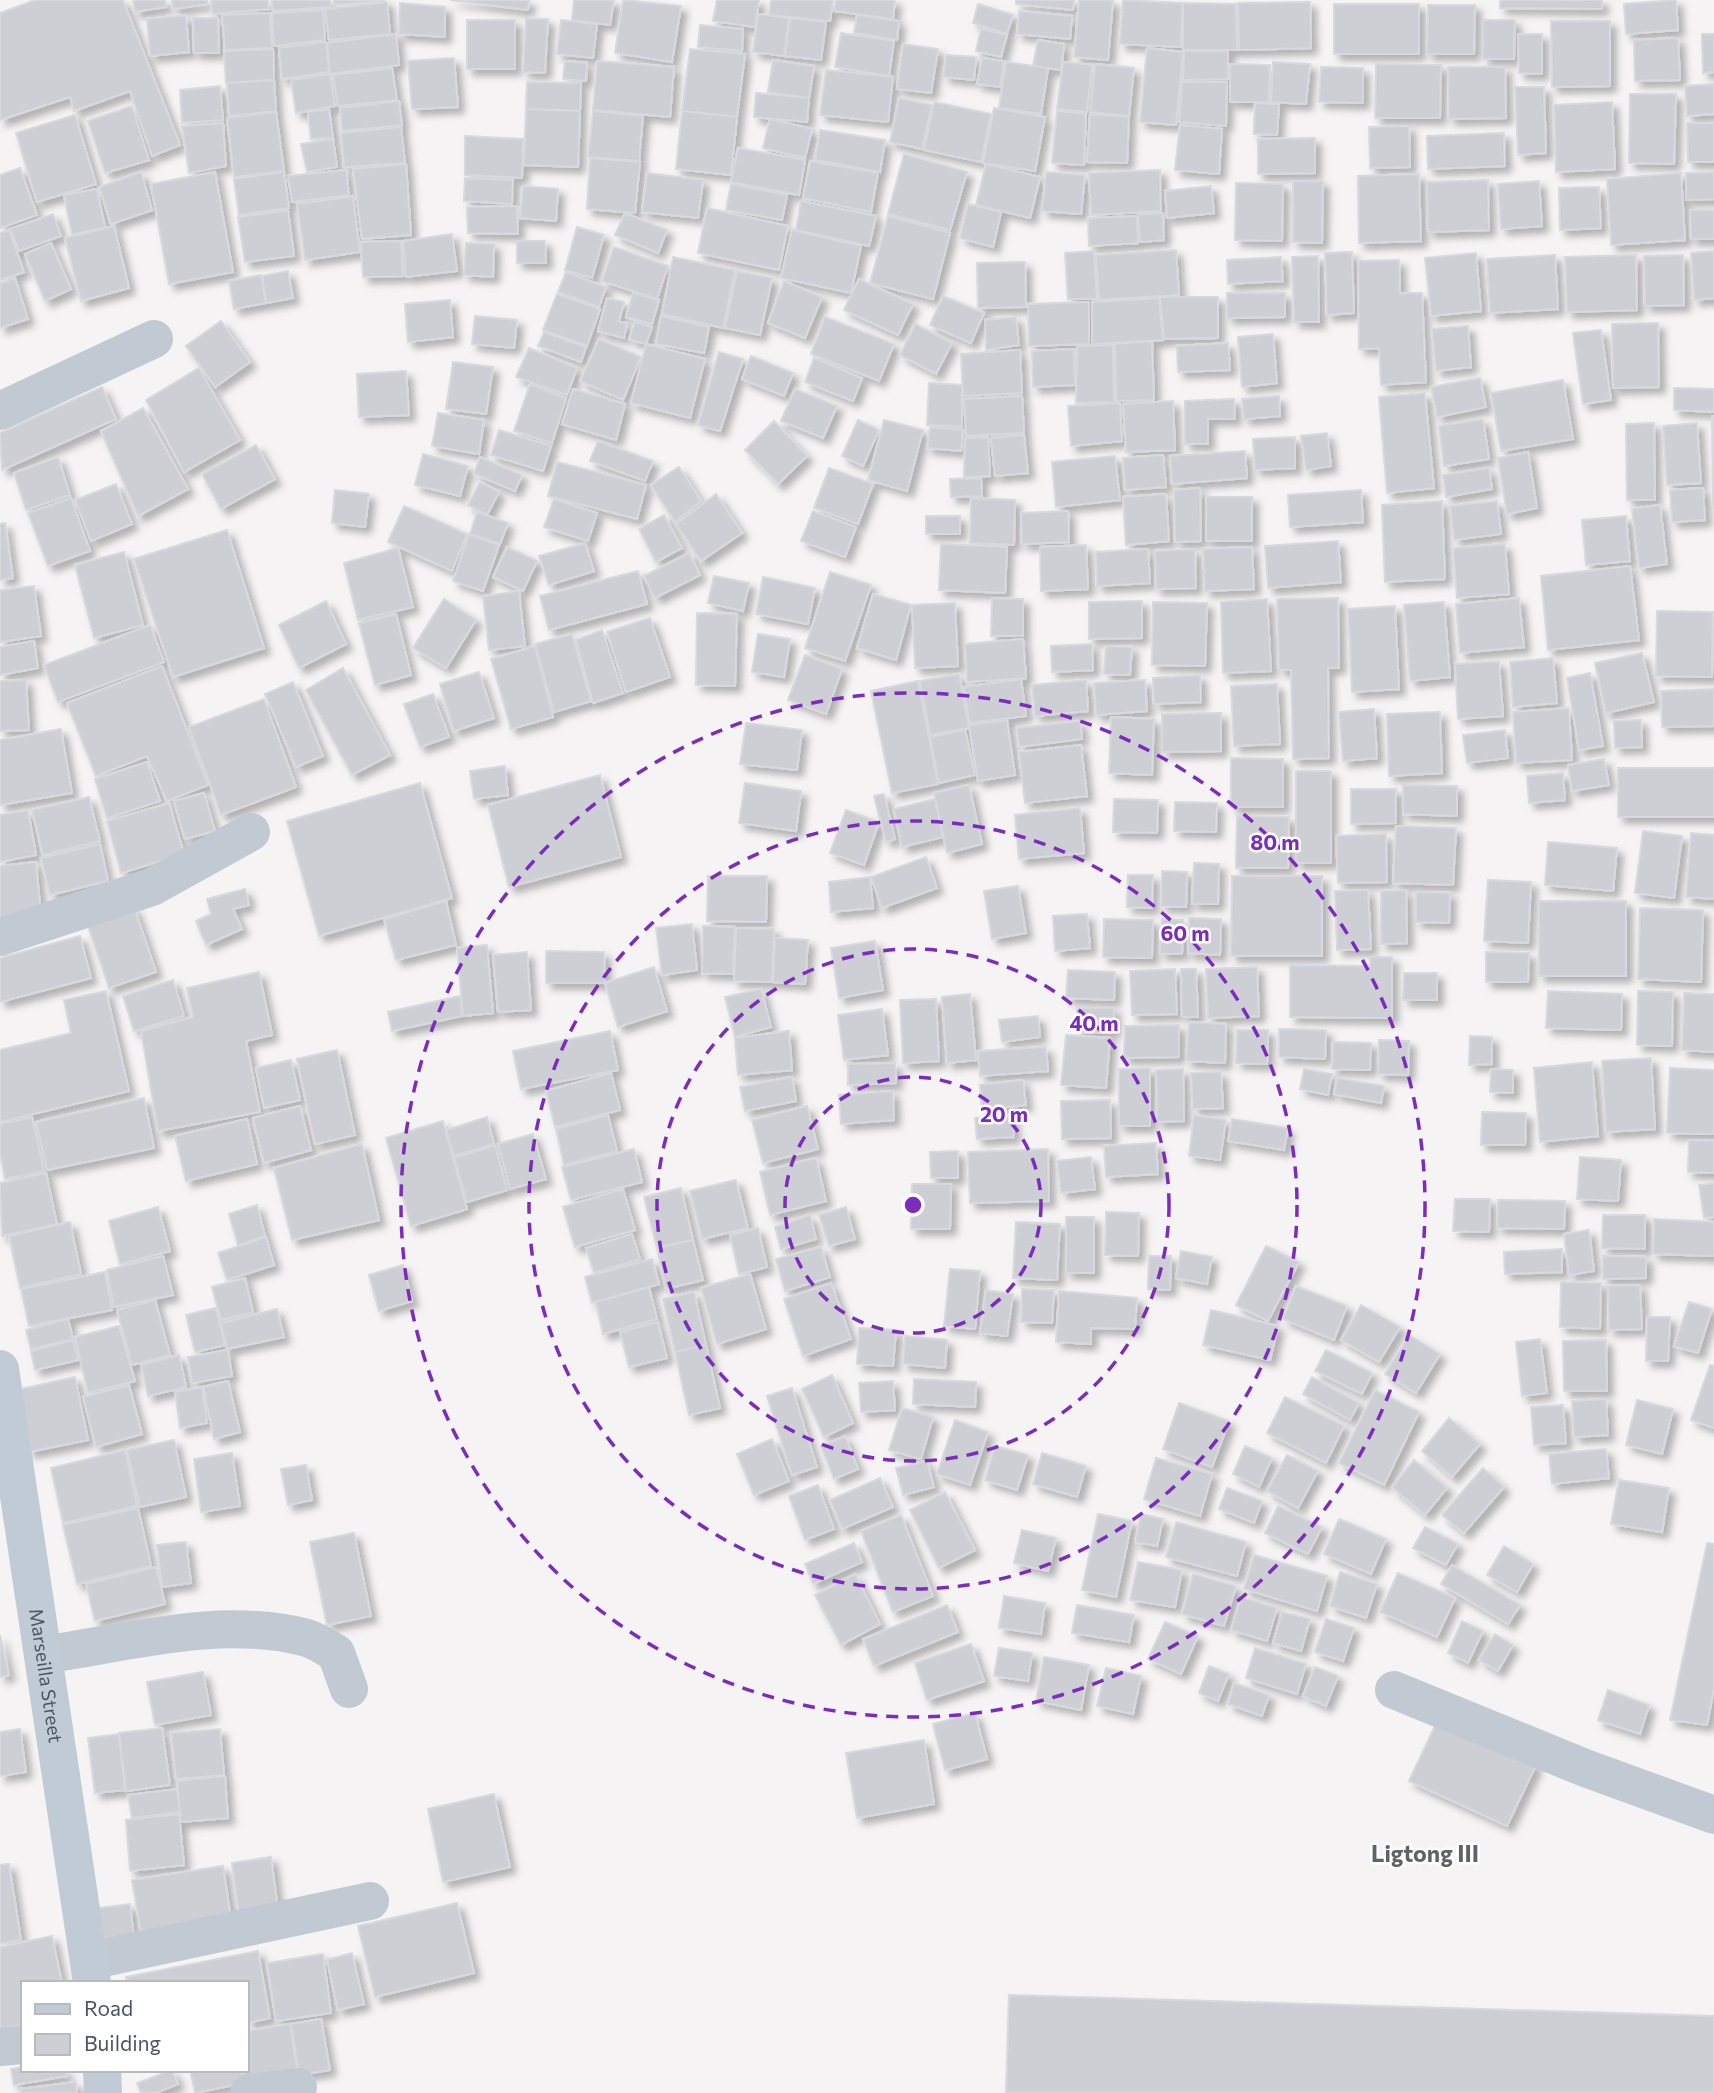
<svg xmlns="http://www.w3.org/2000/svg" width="1714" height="2093" font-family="Commissioner,sans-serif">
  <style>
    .building { fill: #cdcfd5; stroke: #d7d9de; stroke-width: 2; filter: url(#shadow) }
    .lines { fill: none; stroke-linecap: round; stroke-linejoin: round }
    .minor { stroke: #c1cad2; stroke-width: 38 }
    .secondary { stroke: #c1cbd6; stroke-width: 38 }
    .ring { fill: none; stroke: #7b2cbf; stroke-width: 3.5; stroke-dasharray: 12 9 }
    .labels { text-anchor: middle; stroke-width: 5; stroke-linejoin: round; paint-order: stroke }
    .street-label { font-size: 19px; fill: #4a5661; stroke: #fff }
    .quarter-label { font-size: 23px; font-weight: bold; fill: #5f6368; stroke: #fff }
    .centre { fill: #7b2cbf; stroke: #fff; stroke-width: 3.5 }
    .ring-label { font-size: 21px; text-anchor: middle; font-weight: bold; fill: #7b2cbf; stroke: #fff; stroke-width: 5; stroke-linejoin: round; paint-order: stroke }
  </style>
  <defs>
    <filter id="shadow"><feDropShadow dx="6" dy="6" stdDeviation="3.5" flood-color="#0004"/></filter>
  </defs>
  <rect width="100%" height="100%" fill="#f5f3f3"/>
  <g class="building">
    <polygon points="35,0 123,0 180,145 152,156 130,91 74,111 70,97 0,120 0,13"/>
    <polygon points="133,0 165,0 166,7 135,12"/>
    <polygon points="172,0 207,0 207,4 173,9"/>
    <polygon points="211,0 268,0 269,9 212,14"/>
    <polygon points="272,0 330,0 331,7 273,11"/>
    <polygon points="334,0 384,0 384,1 334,5"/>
    <polygon points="450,0 529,0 528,10"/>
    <polygon points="574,0 614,0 610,25 572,20"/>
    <polygon points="623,0 681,6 672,62 615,53"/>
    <polygon points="717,0 759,0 755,27 713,21"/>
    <polygon points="771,0 833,0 830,21 769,15"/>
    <polygon points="836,0 895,0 893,19 834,11"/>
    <polygon points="1016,0 1074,0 1073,10 1016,4"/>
    <polygon points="1079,0 1113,0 1108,60 1074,57"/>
    <polygon points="1123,0 1182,3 1181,47 1120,44"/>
    <polygon points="1500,0 1602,0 1602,9 1500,8"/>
    <polygon points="1676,0 1678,30 1626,34 1624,4"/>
    <polygon points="387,2 390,34 329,40 325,9"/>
    <polygon points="1310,2 1311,48 1239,50 1238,3"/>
    <polygon points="400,3 445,7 445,37 399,34"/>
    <polygon points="1183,3 1236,4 1237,50 1183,50"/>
    <polygon points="978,4 1013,15 1007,34 973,23"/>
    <rect x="1334" y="4" width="85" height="50"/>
    <polygon points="1428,5 1475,5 1474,54 1427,54"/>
    <polygon points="323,10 325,40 274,46 272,13"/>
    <polygon points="1019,11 1072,16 1070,39 1017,34"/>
    <polygon points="270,13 272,48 225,50 222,15"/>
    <polygon points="758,14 789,18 784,56 753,52"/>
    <polygon points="186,15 189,52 150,56 147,19"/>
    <polygon points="857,15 899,21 897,40 854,33"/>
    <polygon points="193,18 218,18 219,53 194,53"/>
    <polygon points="790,18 826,22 821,60 785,56"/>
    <polygon points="526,19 548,19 545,73 523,72"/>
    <rect x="467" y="20" width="48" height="49"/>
    <polygon points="561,20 597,24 593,58 557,54"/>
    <polygon points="1483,20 1515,20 1514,59 1483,59"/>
    <polygon points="1551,21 1610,21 1610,86 1552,87"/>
    <polygon points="700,25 743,29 742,51 698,47"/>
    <polygon points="981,29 1007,35 1001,57 976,51"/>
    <polygon points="841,33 894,41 889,76 835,67"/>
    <polygon points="396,34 399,65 330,74 327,43"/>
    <polygon points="1518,34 1542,34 1542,74 1519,73"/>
    <polygon points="1702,34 1714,34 1714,72 1703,73"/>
    <polygon points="1678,38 1680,80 1635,81 1634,40"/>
    <polygon points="1038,40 1064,44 1061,70 1033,66"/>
    <polygon points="326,42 329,72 282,79 279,48"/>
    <polygon points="903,44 938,49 931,93 897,89"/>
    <polygon points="1147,48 1183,52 1176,125 1140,122"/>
    <polygon points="273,49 274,80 226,83 224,51"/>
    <polygon points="690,49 745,54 737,117 682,111"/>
    <polygon points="1184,51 1228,51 1228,79 1183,80"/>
    <polygon points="946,55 976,57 974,80 944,77"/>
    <polygon points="454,58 458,107 412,109 408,61"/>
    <polygon points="982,58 1004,61 1000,87 977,84"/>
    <polygon points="773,60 814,66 809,98 768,92"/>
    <polygon points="565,61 587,63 586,81 563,79"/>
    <polygon points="597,61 674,67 670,117 593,110"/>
    <polygon points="1006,62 1048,68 1041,114 999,108"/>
    <polygon points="1063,62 1092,65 1087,112 1057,109"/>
    <polygon points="1273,62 1310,64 1306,104 1271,102"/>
    <polygon points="1095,64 1134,68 1129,116 1090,112"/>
    <polygon points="1230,64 1270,65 1269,102 1230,102"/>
    <polygon points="1376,64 1441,65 1440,118 1375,118"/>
    <polygon points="1321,67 1363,68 1363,103 1319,102"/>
    <polygon points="1448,67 1505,67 1506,118 1449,119"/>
    <polygon points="392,68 397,100 338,106 333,75"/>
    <polygon points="826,70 893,77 888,122 820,115"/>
    <polygon points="330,74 335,106 296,113 291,80"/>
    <polygon points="274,80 276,111 229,116 227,83"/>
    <polygon points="527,82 581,83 580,111 526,109"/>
    <polygon points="1182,82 1227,82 1226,126 1179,122"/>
    <polygon points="1714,84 1714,114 1687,116 1685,86"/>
    <polygon points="220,86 223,120 182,123 180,90"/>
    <polygon points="1515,87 1544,87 1546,153 1518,155"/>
    <polygon points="756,93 809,98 807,122 754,117"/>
    <polygon points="1630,94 1676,94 1674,164 1629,163"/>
    <polygon points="899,98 932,105 922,149 890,142"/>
    <polygon points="399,101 402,125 342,131 340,108"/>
    <polygon points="934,102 991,114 981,162 924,150"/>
    <polygon points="1612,102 1615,169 1556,172 1554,105"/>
    <polygon points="1255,103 1279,104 1277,135 1254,134"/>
    <polygon points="132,106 149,160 105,173 88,121"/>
    <polygon points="994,108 1045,117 1035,171 983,163"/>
    <polygon points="329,109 333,138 311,139 308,112"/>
    <polygon points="526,109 580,111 578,167 524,165"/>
    <polygon points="593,111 643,116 639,161 588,157"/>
    <polygon points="682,111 737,117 731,175 676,169"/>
    <polygon points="1057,111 1086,114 1084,165 1052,163"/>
    <polygon points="276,112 284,171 234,177 227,118"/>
    <polygon points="1090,114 1129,117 1127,163 1087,162"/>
    <polygon points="75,115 96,184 37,202 16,133"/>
    <polygon points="770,119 812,129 805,158 763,148"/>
    <polygon points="223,123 226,166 189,173 182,126"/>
    <polygon points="1687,123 1714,123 1714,162 1688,162"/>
    <polygon points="1180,125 1222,129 1219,174 1175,170"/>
    <polygon points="1409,126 1410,167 1370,168 1369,127"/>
    <polygon points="401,127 405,163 344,167 341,133"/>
    <polygon points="820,130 885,140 880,172 815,160"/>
    <polygon points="1504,133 1505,166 1428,169 1427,136"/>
    <polygon points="465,136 523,139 522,178 465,175"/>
    <polygon points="1315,138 1315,173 1258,174 1258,139"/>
    <polygon points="333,139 337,167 307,172 301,144"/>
    <polygon points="738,148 805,160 799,195 731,182"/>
    <polygon points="904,154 967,172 950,230 888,214"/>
    <polygon points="590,158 640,162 635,213 587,209"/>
    <polygon points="810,161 878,173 871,212 803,198"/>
    <polygon points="406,164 411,235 362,239 353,169"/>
    <polygon points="986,164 1040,177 1030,218 976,205"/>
    <polygon points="20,168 37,215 0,228 0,175"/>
    <polygon points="346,170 349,195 292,202 288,176"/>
    <polygon points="1160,170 1161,211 1091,215 1089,173"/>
    <polygon points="141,172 152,210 111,224 99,187"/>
    <polygon points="215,172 233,272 169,284 151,184"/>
    <polygon points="284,172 289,208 239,215 234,179"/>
    <polygon points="1046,172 1085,175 1081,214 1042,211"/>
    <polygon points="1714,172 1714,199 1686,200 1686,173"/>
    <polygon points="647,173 703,180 698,218 642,212"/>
    <polygon points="1681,173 1685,240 1611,245 1607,179"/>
    <polygon points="1419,174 1421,241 1359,243 1358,176"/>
    <polygon points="465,178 513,180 512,204 464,201"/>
    <polygon points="1488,180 1489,230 1428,232 1427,182"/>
    <polygon points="1293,181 1323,181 1322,243 1293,242"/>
    <polygon points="1539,181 1542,226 1501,229 1498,184"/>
    <polygon points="1236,183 1283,184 1282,241 1235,240"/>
    <polygon points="731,184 787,195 782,220 726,210"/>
    <polygon points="523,186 558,189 556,221 520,218"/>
    <polygon points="1211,186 1214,213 1167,218 1165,191"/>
    <polygon points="1599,187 1601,228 1560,230 1559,188"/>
    <polygon points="97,189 105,227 72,235 64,195"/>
    <polygon points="353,196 360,252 305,260 297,204"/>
    <polygon points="801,201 876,216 869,246 796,230"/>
    <polygon points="968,204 1001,212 993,247 960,238"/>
    <polygon points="517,206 518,234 468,233 467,207"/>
    <polygon points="707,208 788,226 779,270 698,253"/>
    <polygon points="288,210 294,256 245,262 238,217"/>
    <polygon points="1690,210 1714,210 1714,239 1691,239"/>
    <polygon points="625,213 667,230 658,253 615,235"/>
    <polygon points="1163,213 1164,240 1140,242 1138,214"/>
    <polygon points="53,214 61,236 19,251 10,229"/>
    <polygon points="888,216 950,233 933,299 870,283"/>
    <polygon points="1137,216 1138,243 1089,246 1088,218"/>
    <polygon points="114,226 129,288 81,301 65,238"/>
    <polygon points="577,227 604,235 592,278 565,270"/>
    <polygon points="9,230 24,272 0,280 0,233"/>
    <polygon points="792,230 861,246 851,293 781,278"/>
    <polygon points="452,234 457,271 406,277 403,241"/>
    <polygon points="401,241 403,276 363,277 361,242"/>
    <polygon points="517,241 545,241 546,263 517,263"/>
    <polygon points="51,243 71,289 45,301 25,254"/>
    <polygon points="466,243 494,244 493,277 464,275"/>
    <polygon points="614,247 668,266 657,299 602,281"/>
    <polygon points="1176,250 1179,295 1099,300 1096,255"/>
    <polygon points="1094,251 1097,299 1068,299 1065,253"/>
    <polygon points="1714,251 1714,298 1694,300 1691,253"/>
    <polygon points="1352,252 1354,313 1327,315 1325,253"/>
    <polygon points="1476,253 1481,311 1431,316 1425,258"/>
    <polygon points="1555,255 1558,309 1490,313 1487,259"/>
    <polygon points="1636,255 1637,310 1567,312 1565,257"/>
    <polygon points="1683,255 1684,305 1645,306 1644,256"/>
    <polygon points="1318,256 1319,322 1294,322 1292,257"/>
    <polygon points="673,257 735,270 723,328 662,314"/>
    <polygon points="1281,257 1283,281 1228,284 1227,260"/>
    <polygon points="1399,260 1400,293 1422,293 1426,382 1381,385 1379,348 1359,349 1358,261"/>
    <polygon points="1025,262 1026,307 978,308 977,263"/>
    <polygon points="288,271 293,298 266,303 262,276"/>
    <polygon points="737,271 772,278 760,335 725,328"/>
    <polygon points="566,272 606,287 599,307 558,292"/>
    <polygon points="261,275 266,303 234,309 229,281"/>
    <polygon points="15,278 28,319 0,328 0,283"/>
    <polygon points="859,279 913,304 898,335 844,310"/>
    <polygon points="784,281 822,297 805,338 768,323"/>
    <polygon points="633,293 659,300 652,324 626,317"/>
    <polygon points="1227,293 1285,293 1285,317 1227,318"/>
    <polygon points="557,294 600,309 587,346 543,330"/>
    <polygon points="943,296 984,313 971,343 930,325"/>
    <polygon points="1160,297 1218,297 1218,338 1164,339"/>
    <polygon points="607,298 624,302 619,322 627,323 624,338 598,331"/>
    <polygon points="1159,298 1163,340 1092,344 1092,302"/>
    <polygon points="450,300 453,337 408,342 405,304"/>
    <polygon points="1089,302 1089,344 1029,346 1028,304"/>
    <polygon points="475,316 517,320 514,348 472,344"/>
    <polygon points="661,316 709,327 704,353 656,344"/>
    <polygon points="825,317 894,344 879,381 811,354"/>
    <polygon points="1016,317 1019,345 986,350 985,320"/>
    <polygon points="221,321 250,362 215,387 186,346"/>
    <polygon points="635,322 652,327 646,344 629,339"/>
    <polygon points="1658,323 1659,387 1613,388 1612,324"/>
    <polygon points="915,324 952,343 936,374 900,355"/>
    <polygon points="1468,326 1471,367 1436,371 1432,329"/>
    <polygon points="1601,330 1611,400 1583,404 1573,333"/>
    <polygon points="544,332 586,347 581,362 538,346"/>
    <polygon points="1273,334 1277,383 1242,387 1238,337"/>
    <polygon points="599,339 641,357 623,400 580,381"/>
    <polygon points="1152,341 1154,400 1116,401 1115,344"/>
    <polygon points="1228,343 1230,370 1178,372 1177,346"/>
    <polygon points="646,344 705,359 690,418 631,403"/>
    <polygon points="1113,345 1114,402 1076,403 1077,346"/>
    <polygon points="529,348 577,368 567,395 516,377"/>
    <polygon points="1074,349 1075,385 1033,387 1032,351"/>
    <polygon points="1020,350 1022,393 963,396 961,354"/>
    <polygon points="719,352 743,359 720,431 698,425"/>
    <polygon points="751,356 793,373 784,396 742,379"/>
    <polygon points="814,358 862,378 853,401 805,382"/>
    <polygon points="453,362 493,367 486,414 446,409"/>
    <polygon points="199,368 240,440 184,472 146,400"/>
    <polygon points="406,371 409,415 359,417 357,374"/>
    <polygon points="1480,378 1486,407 1437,417 1431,387"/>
    <polygon points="1563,380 1573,439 1501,451 1491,393"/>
    <polygon points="929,383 962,385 962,427 927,425"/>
    <polygon points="530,384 566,398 552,443 514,431"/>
    <polygon points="102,387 116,419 2,470 0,433"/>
    <polygon points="1674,388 1714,389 1714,412 1674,410"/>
    <polygon points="573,389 625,404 616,440 562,424"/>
    <polygon points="795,389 837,406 823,438 781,421"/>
    <polygon points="1425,393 1434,488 1387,493 1379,397"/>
    <polygon points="1022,396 1024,433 966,436 964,399"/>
    <polygon points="1279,396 1280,416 1244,419 1242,399"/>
    <polygon points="1234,399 1235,419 1208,419 1208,444 1185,444 1185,401"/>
    <polygon points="1173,401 1175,450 1126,452 1123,404"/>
    <polygon points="1120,403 1122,441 1071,446 1068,406"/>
    <polygon points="143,408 188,489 138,516 101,431"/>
    <polygon points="438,413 484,420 479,454 432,446"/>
    <polygon points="1712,416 1714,416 1713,505"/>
    <polygon points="1483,419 1489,459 1444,466 1439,426"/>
    <polygon points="858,420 879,430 863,466 842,456"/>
    <polygon points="884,420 923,430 907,491 868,480"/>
    <polygon points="774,421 807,456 778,484 745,450"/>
    <polygon points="1654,423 1655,500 1627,500 1626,424"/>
    <polygon points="1697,423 1701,483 1667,485 1663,426"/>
    <polygon points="930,427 963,430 961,451 927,448"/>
    <polygon points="499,430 551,446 543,471 491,455"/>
    <polygon points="1327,433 1331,466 1306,470 1301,436"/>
    <polygon points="1024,435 1028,473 995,476 991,438"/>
    <polygon points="988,437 990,476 964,477 965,438"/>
    <polygon points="1295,437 1295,468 1255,470 1253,439"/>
    <polygon points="598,441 653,461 645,481 590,461"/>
    <polygon points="256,445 275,479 221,509 202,474"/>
    <polygon points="1245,451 1247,478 1172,484 1170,456"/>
    <polygon points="1528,452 1537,508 1507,514 1498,458"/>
    <polygon points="423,454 468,466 460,496 415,485"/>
    <polygon points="1163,455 1166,487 1125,490 1123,458"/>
    <polygon points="1115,456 1120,500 1056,507 1052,462"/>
    <polygon points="58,457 70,495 26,510 14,473"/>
    <polygon points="480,457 522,475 515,491 474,474"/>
    <polygon points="557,462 646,485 637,519 548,496"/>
    <polygon points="679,467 701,501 675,522 651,485"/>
    <polygon points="829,468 873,484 858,524 814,508"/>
    <polygon points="1489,468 1492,489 1446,497 1443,475"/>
    <polygon points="981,478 982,496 951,497 950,479"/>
    <polygon points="480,482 499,492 487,515 468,505"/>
    <polygon points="116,484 132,524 91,541 75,500"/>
    <polygon points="1200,488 1201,541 1175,542 1174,490"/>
    <polygon points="1703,488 1705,520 1672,522 1670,490"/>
    <polygon points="335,490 369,494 365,527 332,523"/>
    <polygon points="1361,490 1363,522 1290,527 1288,495"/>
    <polygon points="716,494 742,533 701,561 676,524"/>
    <polygon points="1166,494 1169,541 1126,545 1123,497"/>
    <rect x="1206" y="497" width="46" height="44"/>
    <polygon points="71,498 90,551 48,566 28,513"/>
    <polygon points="971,498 1015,500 1014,545 970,543"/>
    <polygon points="554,499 597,513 588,541 544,527"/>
    <polygon points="1442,501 1445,579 1385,582 1382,505"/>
    <polygon points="1497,501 1501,534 1454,540 1450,506"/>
    <polygon points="1660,505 1667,564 1639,568 1632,509"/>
    <polygon points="404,506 467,534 452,571 388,542"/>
    <polygon points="813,511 856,527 845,557 801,541"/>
    <polygon points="1068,511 1069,542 1022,544 1021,513"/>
    <polygon points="477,512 508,523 500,544 470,534"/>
    <polygon points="664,515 682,548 656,562 639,529"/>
    <rect x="926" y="516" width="34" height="18"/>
    <polygon points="1626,516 1630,561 1586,565 1582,520"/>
    <polygon points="5,523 13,578 0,580 0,524"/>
    <polygon points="227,530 264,648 173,677 134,559"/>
    <polygon points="469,534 499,545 483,591 453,581"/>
    <polygon points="1338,541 1341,582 1268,588 1265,546"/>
    <polygon points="585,543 594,571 549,585 539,556"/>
    <polygon points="941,544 1007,547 1005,593 939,590"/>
    <polygon points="1505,544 1509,594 1457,598 1453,548"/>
    <polygon points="1086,545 1088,589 1041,591 1040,547"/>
    <polygon points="507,547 537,561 523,591 493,577"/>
    <polygon points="1252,547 1254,589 1205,591 1203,549"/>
    <polygon points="398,548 413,607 358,620 344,563"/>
    <polygon points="1148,549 1150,583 1097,586 1096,552"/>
    <polygon points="1195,549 1196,588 1156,589 1155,551"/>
    <polygon points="124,552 143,625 94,638 75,565"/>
    <polygon points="689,553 700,575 655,598 644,576"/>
    <polygon points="1630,566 1639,640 1548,650 1541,576"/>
    <polygon points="638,571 647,604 549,630 540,596"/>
    <polygon points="830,572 871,585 845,661 805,648"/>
    <polygon points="714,576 749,583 743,611 708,603"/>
    <polygon points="763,577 815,588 808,624 756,614"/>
    <polygon points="34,586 41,636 0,642 0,590"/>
    <polygon points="519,591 525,646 489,650 483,596"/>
    <polygon points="873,594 911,605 896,660 857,648"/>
    <polygon points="992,598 1023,599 1023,636 991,636"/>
    <polygon points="1338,598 1339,668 1328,668 1329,758 1293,759 1291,670 1279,670 1277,599"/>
    <polygon points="1519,598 1524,647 1460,653 1456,604"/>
    <polygon points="444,599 476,620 446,668 413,648"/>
    <polygon points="1267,599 1271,671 1223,673 1221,602"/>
    <polygon points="326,601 346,644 299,668 279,625"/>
    <polygon points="1142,601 1142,638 1089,639 1089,602"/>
    <polygon points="1153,602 1207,603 1205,666 1152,665"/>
    <polygon points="1444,602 1450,677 1410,681 1404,605"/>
    <polygon points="955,603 958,666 915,668 912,605"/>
    <polygon points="1395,606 1399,689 1352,692 1348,609"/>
    <polygon points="1657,611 1713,612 1712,677 1656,676"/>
    <polygon points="697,613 737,614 735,686 696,685"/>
    <polygon points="396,614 411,675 375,685 359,623"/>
    <polygon points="650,618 670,677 626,692 607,632"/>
    <polygon points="150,625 164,662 58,702 44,665"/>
    <polygon points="602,630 623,693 593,703 576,640"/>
    <polygon points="572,634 591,701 554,712 535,644"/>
    <polygon points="758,634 790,639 784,677 752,672"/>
    <polygon points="1023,639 1026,678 967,682 965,644"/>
    <polygon points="34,641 38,668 0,675 0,647"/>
    <polygon points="1092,644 1093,670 1052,672 1051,646"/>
    <polygon points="535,646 553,717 511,729 491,659"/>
    <polygon points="1106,646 1132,647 1130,675 1104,674"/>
    <polygon points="1642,653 1654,702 1606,713 1595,663"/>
    <polygon points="805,655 842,669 826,714 788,700"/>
    <polygon points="1553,658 1557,703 1513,707 1510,662"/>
    <polygon points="1499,661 1503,716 1458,719 1455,664"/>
    <polygon points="162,666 208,785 167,801 147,756 96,776 67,703"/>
    <polygon points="343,668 390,755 352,775 306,690"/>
    <polygon points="479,672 494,718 454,731 440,684"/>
    <polygon points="1590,673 1603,746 1579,750 1567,678"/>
    <polygon points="959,674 969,728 930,735 920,681"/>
    <polygon points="1200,675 1201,702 1154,704 1153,678"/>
    <polygon points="1021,679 1026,716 969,723 964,687"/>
    <polygon points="26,680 29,730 0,731 0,681"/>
    <polygon points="1086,680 1088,711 1035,716 1032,685"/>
    <polygon points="1145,680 1147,711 1096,715 1094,683"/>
    <polygon points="918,681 938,784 892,793 871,691"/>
    <polygon points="293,682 323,756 296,767 265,694"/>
    <polygon points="1277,684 1280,744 1234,746 1231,686"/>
    <polygon points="1714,689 1714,726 1662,727 1661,691"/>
    <polygon points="433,694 449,737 420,747 404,704"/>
    <polygon points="264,699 296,787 221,815 189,727"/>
    <polygon points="1569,708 1572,760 1516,763 1513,712"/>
    <polygon points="1374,709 1377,758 1343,761 1339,712"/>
    <polygon points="1440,712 1442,773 1389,776 1387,714"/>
    <polygon points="1221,713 1221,751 1162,752 1162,714"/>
    <polygon points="1111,717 1154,719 1152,775 1109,773"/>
    <polygon points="1007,720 1015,775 978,781 969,725"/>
    <polygon points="1641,720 1642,747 1615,748 1614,721"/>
    <polygon points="1080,721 1082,739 1019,747 1017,728"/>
    <polygon points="746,723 802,730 797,770 740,764"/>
    <polygon points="61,729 72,793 0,805 0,740"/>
    <polygon points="965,730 975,775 939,783 930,737"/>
    <polygon points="1505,730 1508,758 1467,763 1463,735"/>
    <polygon points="1081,745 1087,796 1025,803 1019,752"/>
    <polygon points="1231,758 1283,759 1283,807 1231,807"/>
    <polygon points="1604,759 1609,785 1572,791 1568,765"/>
    <polygon points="147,762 160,801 107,818 95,779"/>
    <polygon points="505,766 508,795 474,799 470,771"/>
    <rect x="1618" y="768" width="96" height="49"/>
    <rect x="1296" y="771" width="35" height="92"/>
    <polygon points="1563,773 1565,800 1529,803 1527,776"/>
    <polygon points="600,775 621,857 509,887 488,805"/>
    <polygon points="420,783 452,898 319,936 287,821"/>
    <polygon points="745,783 801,791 796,831 739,823"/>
    <polygon points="969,785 982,844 947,853 934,793"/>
    <polygon points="1403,785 1457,786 1457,816 1403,814"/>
    <polygon points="1351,789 1396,789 1396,823 1351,824"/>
    <polygon points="204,793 215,831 185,839 174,801"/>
    <polygon points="884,794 895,839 886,842 874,796"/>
    <polygon points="89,797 100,841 43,855 32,810"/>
    <polygon points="935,799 943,837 902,847 894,809"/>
    <polygon points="1114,799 1158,800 1157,833 1113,832"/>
    <polygon points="1175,802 1217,803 1216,832 1174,831"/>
    <polygon points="169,803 184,854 121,873 107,821"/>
    <polygon points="1080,808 1084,853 1019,859 1015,815"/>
    <polygon points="28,810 36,855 0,862 0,815"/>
    <polygon points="846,810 879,822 864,865 830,853"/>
    <polygon points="1237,816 1289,817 1288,868 1236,868"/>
    <polygon points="1396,826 1456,828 1453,885 1393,883"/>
    <polygon points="1643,831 1682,836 1674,898 1635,893"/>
    <polygon points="1691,833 1714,835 1714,899 1686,897"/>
    <polygon points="1386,834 1387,882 1338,883 1336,836"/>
    <polygon points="1548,842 1617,848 1613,891 1545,885"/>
    <polygon points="100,844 108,881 50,895 41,858"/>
    <polygon points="926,857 937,888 882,908 871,877"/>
    <polygon points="36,862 41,916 0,920 0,866"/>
    <polygon points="1194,863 1219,864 1218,904 1192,904"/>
    <polygon points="1162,871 1187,872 1186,907 1161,906"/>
    <polygon points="1128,875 1153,875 1152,908 1127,907"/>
    <polygon points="708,876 767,876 766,922 707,921"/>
    <polygon points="1232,876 1322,876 1322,956 1231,956"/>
    <polygon points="870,877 873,908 831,912 829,882"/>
    <polygon points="1488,880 1531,882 1528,943 1484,941"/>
    <polygon points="1018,886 1026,933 992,939 984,891"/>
    <polygon points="245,889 249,905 233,909 242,929 206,945 196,921 211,914 207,899"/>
    <polygon points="1368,890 1371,949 1337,950 1335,891"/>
    <polygon points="1406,890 1407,943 1381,944 1381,891"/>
    <polygon points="1416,892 1450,893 1449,923 1416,922"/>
    <polygon points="446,901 456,945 396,960 384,919"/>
    <rect x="1539" y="901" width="87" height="75"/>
    <polygon points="134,907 156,972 109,988 87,923"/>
    <polygon points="1640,908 1703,910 1701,982 1638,979"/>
    <polygon points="1087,914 1090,948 1055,951 1053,916"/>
    <polygon points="1189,918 1221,919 1220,955 1188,953"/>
    <polygon points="1104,919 1153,920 1152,958 1103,957"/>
    <polygon points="1162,919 1183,920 1182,954 1160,954"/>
    <polygon points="692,924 697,970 662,975 656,928"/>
    <polygon points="703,926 735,927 733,974 702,973"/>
    <polygon points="736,928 774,929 772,982 734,981"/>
    <polygon points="80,936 91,978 0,1002 0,958"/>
    <polygon points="775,938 808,940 805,984 773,982"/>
    <polygon points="875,941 883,990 839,998 831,948"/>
    <polygon points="487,945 493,1013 463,1016 457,948"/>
    <polygon points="546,951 604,952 605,983 546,983"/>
    <polygon points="527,952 531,1010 498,1012 493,955"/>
    <polygon points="1486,952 1529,953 1528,982 1486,982"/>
    <polygon points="1370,957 1392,957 1392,1018 1290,1017 1290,965 1370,966"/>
    <polygon points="654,967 667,1011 618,1027 605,983"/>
    <polygon points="1257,967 1259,1016 1208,1018 1206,969"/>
    <polygon points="1175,969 1177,1014 1132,1015 1130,971"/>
    <polygon points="1181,969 1196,969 1198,1017 1182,1017"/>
    <polygon points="1068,970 1115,972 1114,1000 1066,998"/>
    <polygon points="259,972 272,1035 246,1041 260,1112 158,1131 141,1031 193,1017 187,988"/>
    <polygon points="1404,973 1437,973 1437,1000 1403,1000"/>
    <polygon points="173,980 184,1016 134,1031 123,996"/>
    <polygon points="761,989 771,1027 735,1037 725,997"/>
    <polygon points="106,991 129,1091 0,1122 0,1050 71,1033 64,1000"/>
    <polygon points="1548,991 1622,994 1621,1030 1546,1028"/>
    <polygon points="1638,991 1673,992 1672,1046 1637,1045"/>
    <polygon points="1684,993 1714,994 1714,1052 1682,1050"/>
    <polygon points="970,994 976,1060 947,1063 942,997"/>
    <polygon points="460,996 462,1016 392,1031 388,1012"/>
    <polygon points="936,999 939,1061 903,1063 900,1000"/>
    <polygon points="1077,1008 1114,1008 1114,1032 1077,1033"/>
    <polygon points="882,1009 888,1055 844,1060 838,1015"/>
    <polygon points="1038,1016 1040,1037 1002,1042 999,1020"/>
    <polygon points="1189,1022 1226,1024 1225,1063 1186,1061"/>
    <polygon points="1179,1025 1179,1057 1124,1058 1125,1026"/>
    <polygon points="1279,1029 1326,1030 1325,1059 1279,1057"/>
    <polygon points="1237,1030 1268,1030 1267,1064 1236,1063"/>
    <polygon points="610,1031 618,1070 521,1089 513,1051"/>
    <polygon points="789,1031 792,1070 738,1075 735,1038"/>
    <polygon points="1066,1035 1110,1038 1106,1088 1061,1085"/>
    <polygon points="1470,1036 1492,1037 1492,1064 1469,1065"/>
    <polygon points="1379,1040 1409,1041 1408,1075 1378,1074"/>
    <polygon points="1333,1042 1371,1043 1370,1070 1332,1069"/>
    <polygon points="1046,1047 1048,1071 980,1076 978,1051"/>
    <polygon points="337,1050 355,1135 315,1144 297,1059"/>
    <polygon points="1651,1058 1655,1129 1606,1132 1602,1061"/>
    <polygon points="291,1060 300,1100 264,1108 256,1068"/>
    <polygon points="1592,1062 1598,1136 1540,1142 1534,1068"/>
    <polygon points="895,1063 896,1083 848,1085 848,1064"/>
    <polygon points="1150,1068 1150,1126 1119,1126 1119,1069"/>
    <polygon points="1670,1068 1714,1070 1714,1134 1667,1133"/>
    <polygon points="1183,1069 1184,1121 1157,1122 1156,1070"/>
    <polygon points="1304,1069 1332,1074 1328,1095 1300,1089"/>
    <polygon points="1491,1069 1513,1070 1513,1093 1490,1092"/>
    <polygon points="1221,1072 1223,1108 1193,1109 1191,1073"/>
    <polygon points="611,1073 620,1110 555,1127 546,1091"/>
    <polygon points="792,1077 796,1101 745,1111 740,1087"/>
    <polygon points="1337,1078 1384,1086 1381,1103 1334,1094"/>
    <polygon points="1023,1080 1026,1105 982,1110 980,1085"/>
    <polygon points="893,1091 894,1120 841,1124 839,1095"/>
    <polygon points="144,1098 154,1148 47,1170 36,1122"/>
    <polygon points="1110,1100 1111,1138 1062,1139 1061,1101"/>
    <polygon points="300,1106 311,1150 264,1163 253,1118"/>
    <polygon points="807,1106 818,1149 763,1163 752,1120"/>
    <polygon points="1482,1112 1526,1113 1525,1145 1481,1145"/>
    <polygon points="608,1115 617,1151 564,1165 556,1129"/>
    <polygon points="1194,1115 1226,1120 1220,1160 1189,1156"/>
    <polygon points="1013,1116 1014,1137 977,1139 975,1118"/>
    <polygon points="32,1117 44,1171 5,1179 0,1155 0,1124"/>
    <polygon points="487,1117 494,1144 454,1156 446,1130"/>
    <polygon points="247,1119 257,1164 186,1181 175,1136"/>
    <polygon points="1232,1119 1288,1128 1284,1150 1228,1141"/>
    <polygon points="443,1121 467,1209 411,1226 386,1138"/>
    <polygon points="533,1134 546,1179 510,1189 498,1144"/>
    <polygon points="1689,1140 1714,1140 1714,1173 1688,1172"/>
    <polygon points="1156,1143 1158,1174 1106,1177 1104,1146"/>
    <polygon points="362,1144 379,1220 292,1240 274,1168"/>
    <polygon points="495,1145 507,1190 467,1202 454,1158"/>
    <polygon points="634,1149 642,1182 571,1200 562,1167"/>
    <polygon points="1048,1149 1049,1201 970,1203 968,1152"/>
    <polygon points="958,1151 958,1178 931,1178 930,1152"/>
    <polygon points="1091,1157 1095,1189 1061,1193 1057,1161"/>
    <polygon points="1580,1157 1621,1160 1618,1201 1577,1199"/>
    <polygon points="816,1158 826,1201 770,1215 760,1172"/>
    <polygon points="46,1173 57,1224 2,1236 0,1183"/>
    <polygon points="736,1180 748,1228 702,1239 690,1191"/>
    <polygon points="1714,1183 1714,1217 1704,1218 1699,1185"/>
    <polygon points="912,1184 951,1184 950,1229 911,1229"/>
    <polygon points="681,1188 693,1240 657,1248 644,1197"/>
    <polygon points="623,1189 635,1230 575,1247 563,1207"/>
    <polygon points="1455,1199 1490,1199 1489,1232 1453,1231"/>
    <polygon points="1498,1200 1565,1201 1564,1229 1497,1228"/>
    <polygon points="257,1205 265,1236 238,1245 229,1214"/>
    <polygon points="158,1207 170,1251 120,1264 109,1221"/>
    <polygon points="846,1207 855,1239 829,1246 819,1215"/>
    <polygon points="1106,1212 1139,1213 1138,1256 1105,1255"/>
    <polygon points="810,1215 816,1239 781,1249 775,1227"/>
    <polygon points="1603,1215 1645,1215 1645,1249 1602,1248"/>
    <rect x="1066" y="1217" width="28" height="56"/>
    <polygon points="1654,1219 1714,1222 1714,1256 1653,1254"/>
    <polygon points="70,1222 81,1274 20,1288 9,1236"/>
    <polygon points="1016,1222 1060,1224 1057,1280 1013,1278"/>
    <polygon points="758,1228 767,1267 739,1274 730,1235"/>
    <polygon points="1589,1230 1594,1271 1569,1275 1564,1234"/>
    <polygon points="632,1234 640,1259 594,1273 586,1248"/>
    <polygon points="266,1237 274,1265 227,1280 218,1253"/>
    <polygon points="693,1240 703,1280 666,1289 657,1248"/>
    <polygon points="1266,1246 1299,1262 1268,1321 1236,1305"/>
    <polygon points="821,1247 830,1277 785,1291 776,1259"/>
    <polygon points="1562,1249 1562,1272 1505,1274 1504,1252"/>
    <polygon points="1181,1251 1212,1257 1207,1284 1176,1278"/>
    <polygon points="163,1256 173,1295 114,1307 107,1270"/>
    <polygon points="1149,1256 1171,1256 1170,1290 1148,1289"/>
    <polygon points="1603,1256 1646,1257 1646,1278 1603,1279"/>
    <polygon points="652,1259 659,1284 592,1303 585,1277"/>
    <polygon points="403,1265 412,1301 379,1311 369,1275"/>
    <polygon points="950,1269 980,1271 975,1329 944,1326"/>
    <polygon points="105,1272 112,1310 29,1326 21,1289"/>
    <polygon points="750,1274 766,1329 717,1344 701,1288"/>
    <polygon points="245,1278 253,1312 221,1320 212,1287"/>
    <polygon points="1561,1282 1601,1283 1600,1329 1560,1327"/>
    <polygon points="831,1283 851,1339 803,1356 784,1299"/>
    <polygon points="1640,1285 1642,1329 1609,1330 1608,1286"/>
    <polygon points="1296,1286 1347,1306 1334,1340 1283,1319"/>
    <polygon points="649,1287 657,1319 603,1334 596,1302"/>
    <polygon points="1022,1289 1054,1290 1052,1323 1021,1322"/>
    <polygon points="986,1290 1013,1294 1007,1336 980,1333"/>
    <polygon points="1059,1291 1137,1298 1135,1329 1091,1328 1091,1344 1056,1342"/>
    <polygon points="694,1292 706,1345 675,1352 663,1299"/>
    <polygon points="155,1300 170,1355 132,1365 117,1310"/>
    <polygon points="1689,1302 1712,1309 1698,1353 1674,1346"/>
    <polygon points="1361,1305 1400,1327 1379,1362 1341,1340"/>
    <polygon points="216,1308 225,1345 195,1352 186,1315"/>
    <polygon points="277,1309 284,1337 227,1349 221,1323"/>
    <polygon points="1211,1310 1278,1326 1270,1360 1203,1345"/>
    <polygon points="1647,1317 1670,1317 1668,1361 1646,1361"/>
    <polygon points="68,1319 73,1339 31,1349 26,1330"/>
    <polygon points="658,1322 667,1358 629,1367 620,1332"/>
    <polygon points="119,1326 135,1381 88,1393 75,1337"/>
    <polygon points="859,1328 896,1330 893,1366 857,1364"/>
    <polygon points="1409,1335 1440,1354 1416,1393 1385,1374"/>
    <polygon points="905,1336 947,1340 945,1368 903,1364"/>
    <polygon points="1540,1339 1547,1393 1522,1396 1516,1342"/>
    <polygon points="73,1340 78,1360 35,1370 31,1351"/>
    <polygon points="1606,1340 1607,1391 1564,1391 1563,1341"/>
    <polygon points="706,1345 720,1408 689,1415 675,1352"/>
    <polygon points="228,1350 232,1376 192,1383 188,1357"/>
    <polygon points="1326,1350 1372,1373 1362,1394 1315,1371"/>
    <polygon points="179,1355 186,1387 148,1396 141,1365"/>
    <polygon points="1710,1365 1714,1366 1714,1428 1691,1420"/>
    <polygon points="832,1375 853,1423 824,1437 802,1389"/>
    <polygon points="75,1377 88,1440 29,1452 16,1390"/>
    <polygon points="1312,1377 1359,1403 1350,1420 1303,1394"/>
    <polygon points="914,1379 976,1382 975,1407 913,1404"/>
    <polygon points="228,1381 240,1432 214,1439 203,1387"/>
    <polygon points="893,1381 895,1410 861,1412 859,1383"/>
    <polygon points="129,1385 142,1434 96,1447 83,1397"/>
    <polygon points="202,1387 207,1423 180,1428 175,1392"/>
    <polygon points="792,1388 817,1467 792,1475 767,1396"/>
    <polygon points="1375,1390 1419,1412 1384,1485 1339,1463"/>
    <polygon points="1285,1397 1344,1426 1326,1463 1267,1433"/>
    <polygon points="1606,1399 1608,1435 1574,1437 1572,1401"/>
    <polygon points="1637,1400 1673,1409 1662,1454 1626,1445"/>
    <polygon points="1179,1403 1229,1421 1212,1467 1163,1449"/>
    <polygon points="1563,1405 1566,1443 1534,1445 1531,1407"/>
    <polygon points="902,1408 933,1417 921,1459 889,1450"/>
    <polygon points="1449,1418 1480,1444 1452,1477 1422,1451"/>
    <polygon points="955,1420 988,1432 970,1485 937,1474"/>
    <polygon points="845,1436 858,1469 834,1479 821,1446"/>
    <polygon points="772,1439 789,1481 754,1495 737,1454"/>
    <polygon points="174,1440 186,1497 140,1507 127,1450"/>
    <polygon points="995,1446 1028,1455 1017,1490 985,1480"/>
    <polygon points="1245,1446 1272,1458 1259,1487 1233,1474"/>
    <polygon points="1606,1449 1609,1478 1552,1484 1549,1454"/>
    <polygon points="125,1450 137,1506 63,1523 51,1468"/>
    <polygon points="232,1453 240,1506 201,1512 194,1459"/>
    <polygon points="1042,1453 1086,1466 1077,1497 1033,1484"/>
    <polygon points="1287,1455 1318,1471 1298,1508 1267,1491"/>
    <polygon points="1156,1458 1212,1474 1200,1516 1144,1499"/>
    <polygon points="1414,1460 1447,1488 1425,1515 1392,1487"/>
    <polygon points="927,1461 934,1487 903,1495 896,1468"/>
    <polygon points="306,1465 312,1500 288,1505 281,1469"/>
    <polygon points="1483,1468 1504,1487 1464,1533 1442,1515"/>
    <polygon points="880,1478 893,1507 842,1529 830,1500"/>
    <polygon points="1619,1480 1669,1488 1662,1532 1611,1524"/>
    <polygon points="818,1485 834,1529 805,1540 789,1496"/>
    <polygon points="1227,1488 1262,1501 1254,1523 1219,1509"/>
    <polygon points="945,1492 975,1550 939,1568 910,1510"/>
    <polygon points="1278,1506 1322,1527 1308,1554 1265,1533"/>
    <polygon points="138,1508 151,1566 77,1584 63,1525"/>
    <polygon points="1098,1514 1132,1521 1116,1597 1082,1590"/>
    <polygon points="1141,1514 1163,1519 1157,1546 1135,1542"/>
    <polygon points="901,1515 933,1596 893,1612 861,1531"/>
    <polygon points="1339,1519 1386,1539 1371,1574 1324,1554"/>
    <polygon points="1176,1522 1246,1542 1237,1576 1166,1557"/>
    <polygon points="1425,1527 1458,1544 1446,1565 1413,1548"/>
    <polygon points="1022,1530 1056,1538 1048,1571 1014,1563"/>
    <polygon points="354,1533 371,1616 327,1625 310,1542"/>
    <polygon points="186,1542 191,1583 162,1587 157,1545"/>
    <polygon points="854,1543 862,1562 813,1584 805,1564"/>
    <polygon points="1707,1543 1714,1544 1714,1689 1707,1725 1670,1720"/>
    <polygon points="1504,1546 1533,1564 1517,1592 1487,1575"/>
    <polygon points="1254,1555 1327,1576 1317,1611 1244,1589"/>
    <polygon points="1138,1562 1182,1570 1175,1607 1130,1600"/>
    <polygon points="1452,1565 1520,1605 1508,1624 1441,1584"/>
    <polygon points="156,1567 165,1604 95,1621 86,1584"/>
    <polygon points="1340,1572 1377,1584 1366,1618 1330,1606"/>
    <polygon points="1398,1573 1455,1598 1437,1637 1380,1612"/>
    <polygon points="855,1574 880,1624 841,1645 815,1595"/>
    <polygon points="1193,1574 1236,1586 1224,1626 1182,1614"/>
    <polygon points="1004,1596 1045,1603 1041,1634 999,1628"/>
    <polygon points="1241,1597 1277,1608 1267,1641 1231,1630"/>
    <polygon points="947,1605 958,1632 874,1666 863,1639"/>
    <polygon points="1077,1605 1134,1615 1129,1642 1072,1633"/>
    <polygon points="1282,1612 1310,1619 1301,1651 1273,1643"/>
    <polygon points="1326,1619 1354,1628 1343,1661 1315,1652"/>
    <polygon points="1462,1621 1483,1631 1468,1663 1448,1653"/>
    <polygon points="1165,1622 1198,1636 1181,1674 1148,1659"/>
    <polygon points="1495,1634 1513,1645 1498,1671 1479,1660"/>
    <polygon points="0,1635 9,1675 0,1677"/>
    <polygon points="971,1644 984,1681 927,1700 915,1663"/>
    <polygon points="999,1648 1032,1653 1028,1681 994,1676"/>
    <polygon points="1255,1648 1306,1664 1297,1694 1246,1678"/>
    <polygon points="1044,1657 1089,1665 1081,1710 1036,1701"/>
    <polygon points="1209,1666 1229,1674 1218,1701 1199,1693"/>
    <polygon points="1315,1667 1338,1676 1326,1706 1303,1696"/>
    <polygon points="1106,1668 1141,1676 1133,1714 1097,1706"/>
    <polygon points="203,1672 211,1715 155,1725 147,1682"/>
    <polygon points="1234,1683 1269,1695 1262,1716 1228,1704"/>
    <polygon points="1608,1690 1649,1705 1640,1734 1598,1720"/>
    <polygon points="975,1713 987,1759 945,1770 933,1724"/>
    <polygon points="1438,1719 1536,1765 1507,1826 1409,1781"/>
    <polygon points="162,1728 170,1785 126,1791 119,1733"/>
    <polygon points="20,1729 26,1772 0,1776 0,1732"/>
    <polygon points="220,1729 224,1775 176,1779 171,1733"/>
    <polygon points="119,1734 125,1790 95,1793 88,1738"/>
    <polygon points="924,1740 934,1804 857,1818 846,1753"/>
    <polygon points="225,1776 228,1818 181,1822 177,1781"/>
    <polygon points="177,1789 180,1812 132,1818 128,1795"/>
    <polygon points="494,1794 510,1867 443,1882 428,1809"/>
    <polygon points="179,1814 184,1865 130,1871 126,1820"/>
    <polygon points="271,1857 279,1916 240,1922 232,1863"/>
    <polygon points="9,1864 21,1940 0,1944 0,1865"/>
    <polygon points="223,1866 232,1926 142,1940 132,1880"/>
    <polygon points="457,1903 474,1973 375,1997 358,1926"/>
    <polygon points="130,1904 134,1939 103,1944 98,1908"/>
    <polygon points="52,1936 62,1983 23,1983 23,2025 0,2030 0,1947"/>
    <polygon points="258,1951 270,2018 247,2023 247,1983 127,1983 126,1977"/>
    <polygon points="352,1953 364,2004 338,2010 327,1960"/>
    <polygon points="323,1954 331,2013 276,2021 267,1963"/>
    <polygon points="1009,1995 1714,2016 1714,2093 1006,2093"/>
    <polygon points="321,2019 330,2070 299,2075 291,2024"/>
    <polygon points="290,2024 298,2074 246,2082 243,2070 247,2070 247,2031"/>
    <polygon points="23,2067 23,2070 66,2070 67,2076 14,2085 11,2069"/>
    <polygon points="172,2070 178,2084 156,2093 141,2093 137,2083"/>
    <polygon points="190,2070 241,2070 244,2083 195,2093"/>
    <polygon points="76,2082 77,2093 21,2093 21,2089"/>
  </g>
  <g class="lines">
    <g class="minor">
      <polyline points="0,411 154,339"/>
      <polyline points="0,937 152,887 251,832"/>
      <path d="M 43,1655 C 126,1643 220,1616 303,1637 C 315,1639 326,1648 336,1653 L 349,1689"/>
      <polyline points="1394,1690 1585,1768 1714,1815"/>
      <polyline points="89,1961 370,1901"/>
      <polyline points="0,2047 23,2045"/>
      <polyline points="249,2093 298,2087"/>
    </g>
    <g class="secondary">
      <path id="s1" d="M 0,1369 L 92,1983"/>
      <polyline points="102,2070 103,2093"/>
    </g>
  </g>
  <g class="ring">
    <circle cx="913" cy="1205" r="128"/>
    <circle cx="913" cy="1205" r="256"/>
    <circle cx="913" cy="1205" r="384"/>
    <circle cx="913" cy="1205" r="512"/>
  </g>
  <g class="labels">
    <g class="street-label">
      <text dy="7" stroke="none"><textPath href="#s1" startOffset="310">Marseilla Street</textPath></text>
    </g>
    <g class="quarter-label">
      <text x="1425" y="1862">Ligtong III</text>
    </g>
  </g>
  <circle cx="913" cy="1205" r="10" class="centre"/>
  <g class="ring-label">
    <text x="1275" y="850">80 m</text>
    <text x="1185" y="941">60 m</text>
    <text x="1094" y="1031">40 m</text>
    <text x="1004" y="1122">20 m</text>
  </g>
  <rect x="21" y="1981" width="228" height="91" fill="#ffffff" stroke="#b7bbc0" stroke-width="2"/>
  <rect x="35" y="2004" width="35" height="10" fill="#c1cbd6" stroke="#b7bbc0" stroke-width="2"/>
  <text x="84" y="2016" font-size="21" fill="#4a5661">Road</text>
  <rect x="35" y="2034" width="35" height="21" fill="#cdcfd5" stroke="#b7bbc0" stroke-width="2"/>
  <text x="84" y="2051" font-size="21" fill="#4a5661">Building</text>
</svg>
